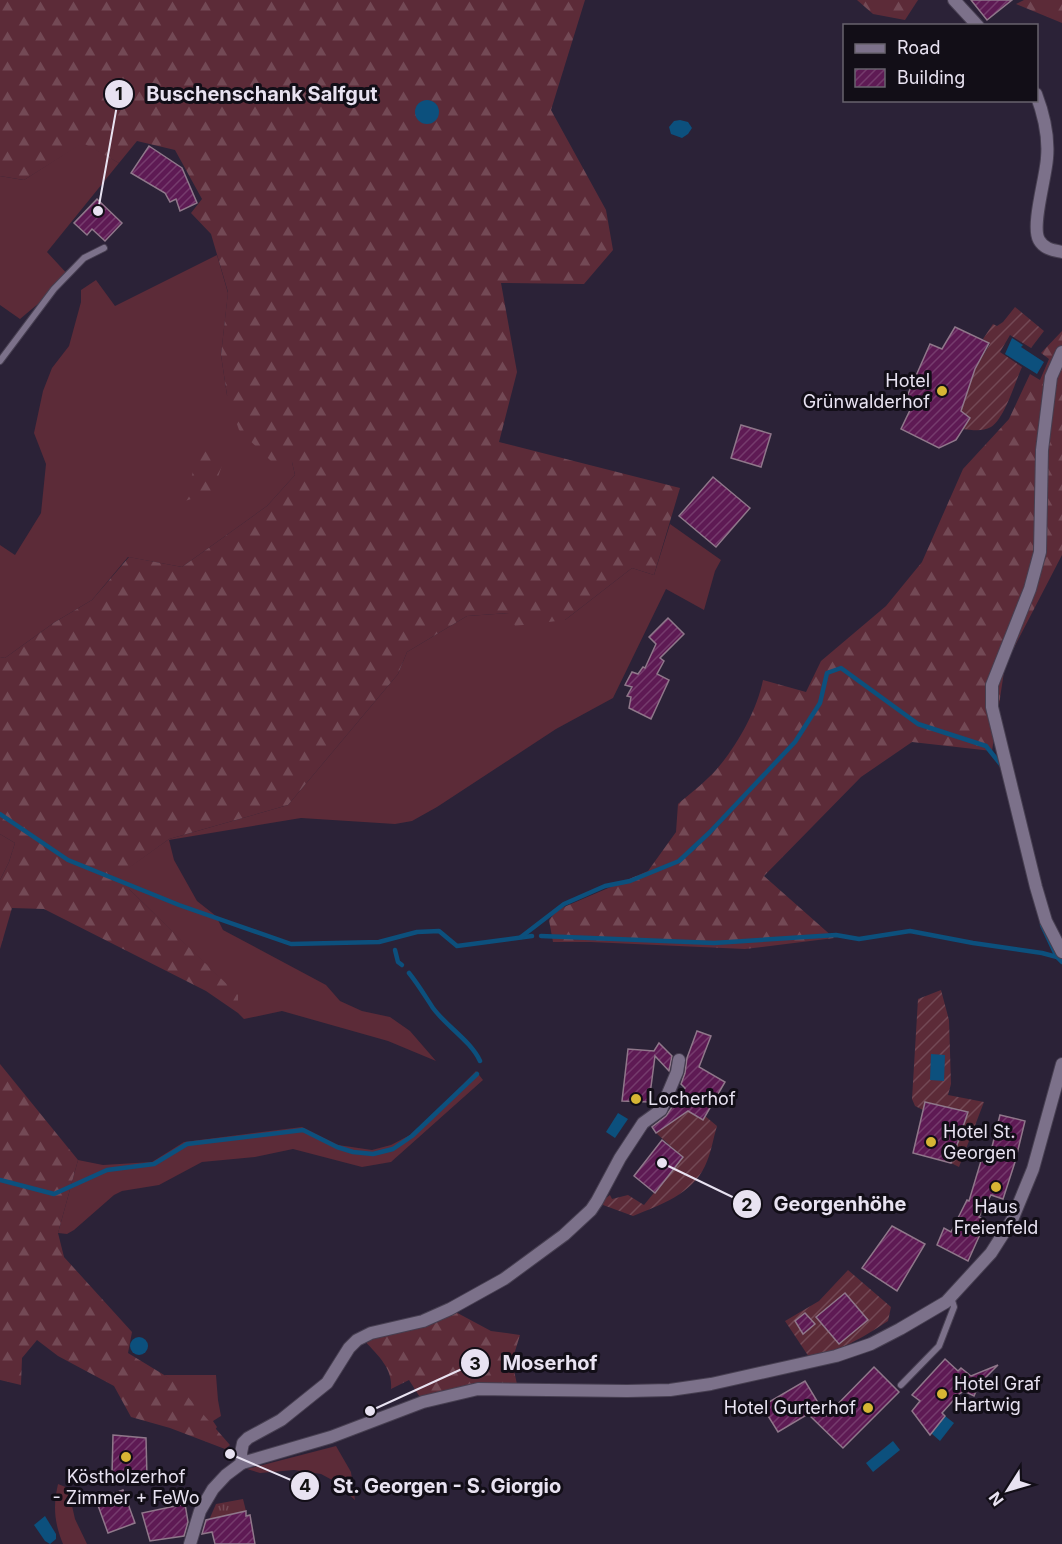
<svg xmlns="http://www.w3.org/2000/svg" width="1062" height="1544" font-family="Inter,sans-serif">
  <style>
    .grass { fill: #5c2b38 }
    .forest { fill: url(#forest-firs) }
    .park { fill: url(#park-tufts) }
    .garden { fill: url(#garden-furrows) }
    .water { fill: #0c507d }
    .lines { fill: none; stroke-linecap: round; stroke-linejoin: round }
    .stream { stroke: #0c507d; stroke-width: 4.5 }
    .building { fill: url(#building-hatch); stroke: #8f778a; stroke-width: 1.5 }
    .lane-casing { stroke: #473f51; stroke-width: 8 }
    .street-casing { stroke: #473f51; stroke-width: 14 }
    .lane { stroke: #7c718a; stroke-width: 6 }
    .street { stroke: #7c718a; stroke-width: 12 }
    .poi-dot { fill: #d6b534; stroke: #120e17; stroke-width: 2 }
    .labels { text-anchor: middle; stroke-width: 6; stroke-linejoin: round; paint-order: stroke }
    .poi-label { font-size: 18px; fill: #e8e2f1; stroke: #120e17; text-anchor: start }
    .leader { fill: none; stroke: #e8e2f1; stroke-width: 2 }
    .callout-dot { fill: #e8e2f1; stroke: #120e17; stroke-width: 2 }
    .mark-label { font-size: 18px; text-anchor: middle; font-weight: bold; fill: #111 }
    .callout-label { font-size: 20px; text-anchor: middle; font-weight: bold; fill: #e8e2f1; stroke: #120e17; stroke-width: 6; stroke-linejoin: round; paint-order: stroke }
  </style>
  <defs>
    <pattern id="forest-firs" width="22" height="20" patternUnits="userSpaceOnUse" patternTransform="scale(1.5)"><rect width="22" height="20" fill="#5c2b38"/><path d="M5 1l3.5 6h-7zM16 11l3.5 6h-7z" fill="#734955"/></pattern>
    <pattern id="park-tufts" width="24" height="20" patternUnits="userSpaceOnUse" patternTransform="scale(1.5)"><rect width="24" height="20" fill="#5c2b38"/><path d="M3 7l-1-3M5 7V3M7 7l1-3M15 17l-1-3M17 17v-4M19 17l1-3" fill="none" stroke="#734955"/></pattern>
    <pattern id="garden-furrows" width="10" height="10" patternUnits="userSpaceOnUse" patternTransform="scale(1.5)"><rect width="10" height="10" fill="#5c2b38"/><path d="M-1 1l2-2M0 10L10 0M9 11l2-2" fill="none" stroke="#734955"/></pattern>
    <pattern id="building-hatch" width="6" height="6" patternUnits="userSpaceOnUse" patternTransform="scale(1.5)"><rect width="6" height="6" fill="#5e1a54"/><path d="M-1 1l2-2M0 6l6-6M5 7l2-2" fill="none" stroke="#753b6d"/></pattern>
  </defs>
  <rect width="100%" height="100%" fill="#2b2237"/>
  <g class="grass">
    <polygon points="83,142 119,163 47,252 70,277 20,319 0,305 0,176 24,180"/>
    <polygon points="217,255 228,293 221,355 227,395 292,462 295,475 267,506 182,567 128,557 92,600 55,622 5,658 0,657 0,545 15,555 41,513 46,464 34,433 43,391 52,368 69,346 81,302 81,290 96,280 115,306"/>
    <polygon points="670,524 721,560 715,571 704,610 666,589 613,698 556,729 437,807 412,821 395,824 301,818 169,840 174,860 197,901 216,916 223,930 326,985 340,1001 362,1011 390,1017 410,1031 436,1061 388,1041 282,1011 244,1019 238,1013 237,995 129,889 128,868 169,839 288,805 398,674 407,652 467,616 509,613 565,620 632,568 654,575"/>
    <polygon points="0,834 15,843 9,862 0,880"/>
    <polygon points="476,1071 483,1080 391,1162 362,1167 293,1149 255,1157 202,1162 159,1185 122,1191 114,1195 74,1230 67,1234 58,1233 78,1160 103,1165 152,1162 184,1142 302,1127 338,1145 372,1150 391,1145 410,1135 441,1107"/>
    <polygon points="164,1375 216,1375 218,1400 221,1416 213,1421 217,1427 215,1430 174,1382"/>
    <polygon points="336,1446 351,1472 355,1500 334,1481 321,1474 294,1470 260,1473 247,1469"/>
    <path d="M 58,1484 L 68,1488 L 75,1519 L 87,1544 L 63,1544 C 54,1522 53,1506 58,1484 Z"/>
  </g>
  <g class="forest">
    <polygon points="0,0 585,0 551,110 606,210 613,250 584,284 501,283 517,372 499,442 680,488 654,575 632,568 565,620 515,626 509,613 467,616 407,652 398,674 288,805 169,839 129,868 129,889 238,995 238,1013 206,991 44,909 12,908 0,949 0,880 9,862 15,843 0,834 0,657 5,658 55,622 92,600 129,557 182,567 267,506 295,475 292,462 271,461 239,430 227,395 221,355 228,292 211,234 191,213 202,199 175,150 137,141 119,163 83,143 24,180 0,176"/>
    <polygon points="857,0 918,0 905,20 873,14"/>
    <polygon points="1024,0 1062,0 1062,23 1016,4"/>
    <path d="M 1062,331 L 1062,555 L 1005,665 L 992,751 L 912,742 L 861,777 L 764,876 L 834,938 L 745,949 L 591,942 L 553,942 L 549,920 L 557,910 L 648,871 L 676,832 L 678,804 C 691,793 705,782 716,770 C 737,746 757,710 763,680 L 806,692 L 821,661 L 886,606 L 922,562 L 963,469 L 1009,419 L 1030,374 L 1040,380 L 1049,359 L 1041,353 Z"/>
    <polygon points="218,450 225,456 210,501 194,498 185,501 194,468 203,451"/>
    <polygon points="0,1064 78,1160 58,1233 64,1257 132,1332 128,1353 174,1381 230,1445 225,1449 170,1428 131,1417 114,1386 58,1356 37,1340 22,1358 21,1385 0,1380"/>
    <path d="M 450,1309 L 491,1331 L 520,1335 L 512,1361 L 518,1389 L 423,1402 L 409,1380 L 391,1389 C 393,1367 376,1354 363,1339 Z"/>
  </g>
  <polygon class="park" points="243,1499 246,1511 209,1520 216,1504"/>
  <g class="garden">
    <path d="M 1015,307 L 1044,331 L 1031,348 L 1010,335 L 1000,352 L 1022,367 C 1015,382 1005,418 991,427 C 982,432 972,430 963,429 L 970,418 L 961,411 L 975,369 L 990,344 L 983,339 L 993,324 L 997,326 L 1003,322 Z"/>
    <polygon points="941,990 949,1020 951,1084 948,1095 984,1102 959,1167 951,1163 968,1112 925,1102 923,1110 915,1106 912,1099 918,999"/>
    <path d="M 688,1111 L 703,1120 L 705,1116 L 717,1126 C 713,1139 711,1154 705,1166 C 692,1194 660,1205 633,1216 L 603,1205 L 601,1202 L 610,1195 L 612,1199 L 628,1195 L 644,1205 L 683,1157 L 656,1133 Z"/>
    <path d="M 848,1270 L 891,1307 L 888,1321 C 860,1339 843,1350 809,1357 L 785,1321 L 819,1301 Z"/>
  </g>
  <g class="water">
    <circle cx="427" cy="112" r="12"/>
    <polygon points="680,120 688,122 692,128 688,134 682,138 671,134 669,127 674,121"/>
    <polygon points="1012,338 1023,345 1021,347 1044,362 1037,374 1005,354"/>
    <polygon points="931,1054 945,1055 944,1081 930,1080"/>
    <polygon points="618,1113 628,1119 615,1138 606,1132"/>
    <circle cx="139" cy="1346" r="9"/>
    <polygon points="945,1416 954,1423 940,1441 931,1433"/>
    <polygon points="893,1441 900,1450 873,1472 866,1463"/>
    <polygon points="45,1516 56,1534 56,1539 50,1544 45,1541 34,1525"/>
  </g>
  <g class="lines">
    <g class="stream">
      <polyline points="0,814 68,860 179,905 291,944 379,942 417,932 439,931 457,946 532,936"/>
      <polyline points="1042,925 1057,957"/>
      <polyline points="541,936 714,943 836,935 859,939 910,931 973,943 1042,953 1057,957 1062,962"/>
      <polyline points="521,937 564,904 605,886 630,881 679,861 709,833 795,742 820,703 827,673 841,668 918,724 986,746 1002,766"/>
      <polyline points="395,950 398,962 402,965"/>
      <path d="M 409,973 C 418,984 425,996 433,1008 C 446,1026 471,1041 480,1061"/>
      <polyline points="0,1180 54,1194 107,1170 154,1164 187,1144 303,1130 337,1147 353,1152 373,1154 393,1149 412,1136 477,1074"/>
    </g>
  </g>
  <g class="building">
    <polygon points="971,0 1012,0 987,20"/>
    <polygon points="149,146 182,168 197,203 180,211 176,199 170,202 165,193 131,173"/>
    <polygon points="97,199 122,223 105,241 92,229 87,235 74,223"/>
    <polygon points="955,327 989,343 975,369 961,411 970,418 956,440 939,448 901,429 911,408 904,403 930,344 942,349"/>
    <polygon points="741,425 771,434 761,467 731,458"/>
    <polygon points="713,477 750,508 716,547 679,516"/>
    <polygon points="668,618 684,634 660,658 664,661 657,674 669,680 651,719 629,708 631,697 627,696 632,687 625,685 632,672 638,674 643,667 645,668 656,644 649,637"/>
    <polygon points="697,1031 711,1036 699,1067 725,1082 703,1120 688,1111 656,1133 652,1127 666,1116 685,1088 681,1084 685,1073 687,1058"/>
    <polygon points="659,1043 672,1056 669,1071 655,1056 649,1102 622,1101 628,1049 654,1051"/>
    <polygon points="925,1102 968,1112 951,1163 913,1153"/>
    <polygon points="1000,1115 1025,1121 1015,1162 1003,1199 991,1195 979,1217 986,1221 968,1261 937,1245 944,1228 951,1232 967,1200 969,1201 981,1161 988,1163"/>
    <polygon points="662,1140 683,1157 655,1193 634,1176"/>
    <polygon points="892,1226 925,1244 897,1291 862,1268"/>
    <polygon points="845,1293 868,1320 839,1344 816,1317"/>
    <polygon points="805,1313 815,1324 803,1334 795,1321"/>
    <polygon points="945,1359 958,1371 961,1368 971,1376 998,1365 979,1384 974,1396 964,1391 959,1394 942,1413 945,1416 930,1435 912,1411 920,1401 912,1395"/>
    <polygon points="874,1367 899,1392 843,1448 808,1414 778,1432 762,1406 805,1381 826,1416"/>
    <polygon points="113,1435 146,1438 147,1478 112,1475"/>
    <polygon points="123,1490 135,1523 108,1533 96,1500"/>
    <polygon points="185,1504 188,1522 184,1536 150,1541 142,1513"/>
    <polygon points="246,1511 246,1516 250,1515 255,1544 215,1544 212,1532 202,1534 206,1520"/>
  </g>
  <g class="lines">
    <g class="lane-casing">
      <g id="lane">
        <polyline points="0,361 54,289 84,258 104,248"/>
        <polyline points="901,1385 939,1346 954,1307 951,1297"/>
      </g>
    </g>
    <g class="street-casing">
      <g id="street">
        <polyline points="954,0 978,26"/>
        <path d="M 1036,94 C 1044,115 1049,136 1047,158 C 1046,177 1031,226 1039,240 C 1044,249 1053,250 1062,252"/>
        <polyline points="1062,352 1051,377 1042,450 1040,552 1030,589 992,685 992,707 1036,887 1046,921 1062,952"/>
        <polyline points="242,1463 241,1453 243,1443 248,1438 281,1420 327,1383 349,1348 357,1340 371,1333 423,1321 450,1309 504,1279 564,1235 591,1210 597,1201 620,1158 643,1123 661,1110 677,1072 679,1060"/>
        <polyline points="190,1544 200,1511 213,1489 226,1475 242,1463 331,1437 423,1402 478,1389 627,1391 670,1390 711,1384 836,1356 871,1344 900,1329 946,1302 991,1253 1012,1220 1033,1169 1062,1064"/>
      </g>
    </g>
    <use href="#lane" class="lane"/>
    <use href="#street" class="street"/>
  </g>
  <g class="poi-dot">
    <circle cx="942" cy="391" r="6"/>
    <circle cx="636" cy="1099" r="6"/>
    <circle cx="931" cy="1142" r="6"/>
    <circle cx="996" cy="1187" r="6"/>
    <circle cx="942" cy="1394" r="6"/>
    <circle cx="868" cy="1408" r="6"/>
    <circle cx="126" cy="1457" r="6"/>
  </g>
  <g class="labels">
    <g class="poi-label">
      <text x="930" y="387" text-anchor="end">Hotel<tspan x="930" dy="21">Grünwalderhof</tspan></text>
      <text x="648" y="1105">Locherhof</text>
      <text x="943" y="1138">Hotel St.<tspan x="943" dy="21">Georgen</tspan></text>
      <text x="996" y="1213" text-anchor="middle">Haus<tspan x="996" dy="21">Freienfeld</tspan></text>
      <text x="954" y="1390">Hotel Graf<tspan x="954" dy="21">Hartwig</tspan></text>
      <text x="856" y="1414" text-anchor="end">Hotel Gurterhof</text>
      <text x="126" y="1483" text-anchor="middle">Köstholzerhof<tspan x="126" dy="21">- Zimmer + FeWo</tspan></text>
    </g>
  </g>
  <path class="leader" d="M98 211L119 94M662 1163L747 1204M370 1411L475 1363M230 1454L305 1486"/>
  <g class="callout-dot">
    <circle cx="98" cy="211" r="6"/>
    <circle cx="662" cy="1163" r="6"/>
    <circle cx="370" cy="1411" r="6"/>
    <circle cx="230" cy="1454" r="6"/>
    <circle cx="119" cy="94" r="15"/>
    <circle cx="747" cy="1204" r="15"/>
    <circle cx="475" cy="1363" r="15"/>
    <circle cx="305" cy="1486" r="15"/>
  </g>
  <g class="mark-label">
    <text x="119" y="100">1</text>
    <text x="747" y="1211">2</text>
    <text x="475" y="1370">3</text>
    <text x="305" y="1492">4</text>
  </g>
  <g class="callout-label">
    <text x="262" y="101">Buschenschank Salfgut</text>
    <text x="840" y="1211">Georgenhöhe</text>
    <text x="550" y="1370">Moserhof</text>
    <text x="447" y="1493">St. Georgen - S. Giorgio</text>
  </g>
  <rect x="843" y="24" width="195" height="78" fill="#120e17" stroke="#68636e" stroke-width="1.5"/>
  <rect x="855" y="44" width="30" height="9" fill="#7c718a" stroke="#68636e" stroke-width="1.5"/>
  <text x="897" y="54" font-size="18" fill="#e8e2f1">Road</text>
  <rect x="855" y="69" width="30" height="18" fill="url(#building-hatch)" stroke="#68636e" stroke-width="1.5"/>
  <text x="897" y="84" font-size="18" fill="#e8e2f1">Building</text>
  <g transform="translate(1008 1490) rotate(233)" stroke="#120e17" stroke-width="4.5" paint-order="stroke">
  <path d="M0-4.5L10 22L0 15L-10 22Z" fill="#e8e2f1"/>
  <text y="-9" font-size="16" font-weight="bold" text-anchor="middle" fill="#e8e2f1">N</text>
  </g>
</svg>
